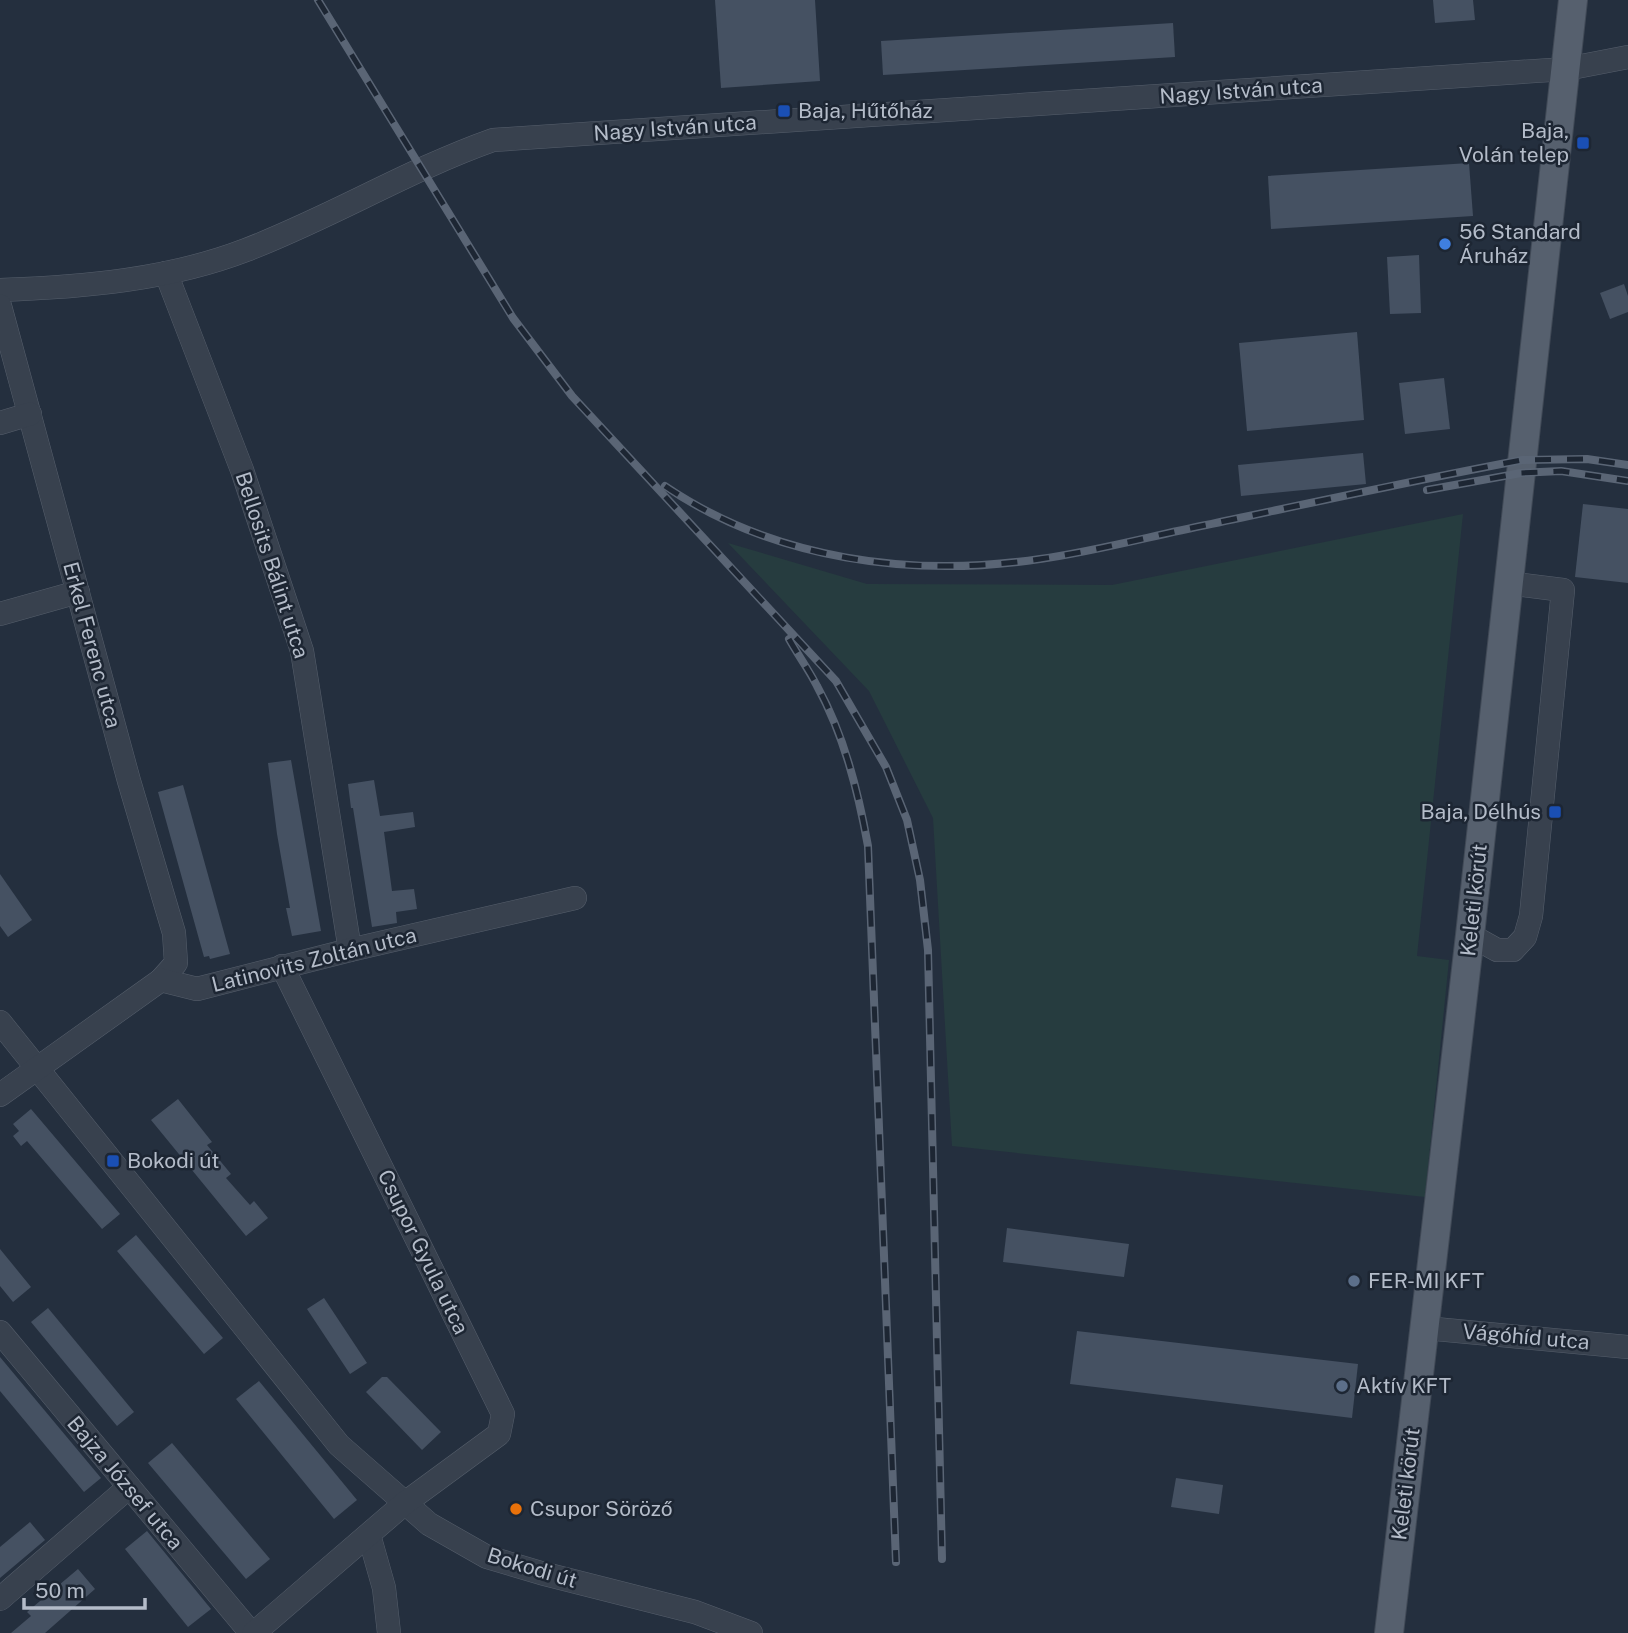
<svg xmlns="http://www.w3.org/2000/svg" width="1628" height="1633" font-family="'Public Sans',sans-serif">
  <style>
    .green { fill: #263c3f }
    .building { fill: #455162 }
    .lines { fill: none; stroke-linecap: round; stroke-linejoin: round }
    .minor-casing { stroke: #565f6c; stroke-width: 24 }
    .major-casing { stroke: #414a57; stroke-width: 30 }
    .minor { stroke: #38414e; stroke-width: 23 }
    .major { stroke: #56606e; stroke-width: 28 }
    .rail-casing { stroke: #5a6575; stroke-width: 8 }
    .rail { stroke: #1d2633; stroke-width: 5; stroke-dasharray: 16; stroke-linecap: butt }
    .transit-dot { fill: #1a4fb4; stroke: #1d2633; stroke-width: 2.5 }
    .shop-dot { fill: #3f7fe0; stroke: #1d2633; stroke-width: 2.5 }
    .service-dot { fill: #5c6f8a; stroke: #1d2633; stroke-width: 2.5 }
    .food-dot { fill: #e8710a; stroke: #1d2633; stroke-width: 2.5 }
    .labels { text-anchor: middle; stroke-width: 5; stroke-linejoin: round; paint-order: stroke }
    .street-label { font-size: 21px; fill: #b4bcc9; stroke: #1d2633 }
    .poi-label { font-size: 21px; fill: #b4bcc9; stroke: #1d2633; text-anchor: start }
  </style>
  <rect width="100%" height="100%" fill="#242f3e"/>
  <polygon class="green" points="1463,514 1417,956 1449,960 1425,1197 952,1146 933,818 869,691 728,543 867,584 1112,585"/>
  <g class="building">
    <polygon points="715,0 815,0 820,81 721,88"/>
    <polygon points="1433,0 1473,0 1475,20 1435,23"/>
    <polygon points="1173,23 1175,57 883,75 881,41"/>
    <polygon points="1469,163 1473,216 1271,229 1268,176"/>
    <polygon points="1419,255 1421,313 1390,314 1387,257"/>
    <polygon points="1624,284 1628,296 1628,312 1610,319 1600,293"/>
    <polygon points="1357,332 1364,420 1247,431 1239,343"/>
    <polygon points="1444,378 1450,429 1405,434 1399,383"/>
    <polygon points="1363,453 1366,484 1241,496 1238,465"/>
    <polygon points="1583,504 1628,509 1628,583 1575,577"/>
    <polygon points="291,760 321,931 292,936 286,908 290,908 277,834 268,763"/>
    <polygon points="374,780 380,816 413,812 415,827 384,832 392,891 414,889 417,909 396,912 397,923 372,927 353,808 351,808 348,784"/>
    <polygon points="183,785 230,954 210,959 209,956 204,957 158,792"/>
    <polygon points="0,874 32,920 8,937 0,926"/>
    <polygon points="178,1099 212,1142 207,1145 231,1174 226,1178 250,1205 254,1201 268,1218 246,1236 151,1120"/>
    <polygon points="31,1109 120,1214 102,1229 27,1141 21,1146 13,1136 19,1131 13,1124"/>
    <polygon points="1007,1228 1129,1244 1124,1277 1003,1262"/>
    <polygon points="136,1235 223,1338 204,1354 117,1251"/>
    <polygon points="0,1249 31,1287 13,1302 0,1286"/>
    <polygon points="324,1298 367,1363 350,1374 307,1309"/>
    <polygon points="48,1308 134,1412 117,1426 31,1322"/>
    <polygon points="1077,1331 1358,1364 1352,1418 1070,1384"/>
    <polygon points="0,1357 101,1478 84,1492 0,1391"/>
    <polygon points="382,1377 387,1377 441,1432 422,1450 366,1392"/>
    <polygon points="259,1381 357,1500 334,1519 236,1399"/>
    <polygon points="172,1443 270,1559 246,1579 148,1463"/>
    <polygon points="1176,1478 1223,1485 1219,1514 1171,1507"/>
    <polygon points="30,1522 45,1540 0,1578 0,1547"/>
    <polygon points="147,1531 211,1609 188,1627 125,1549"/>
    <polygon points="78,1569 95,1589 45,1633 11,1633 31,1616 27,1612"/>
  </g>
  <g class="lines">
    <g class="minor-casing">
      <g id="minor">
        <polyline points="166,273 242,470 302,651 350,950"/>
        <path d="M 0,290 C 83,287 168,280 246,250 C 330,218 408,170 493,140 L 1566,69 L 1628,57"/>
        <polyline points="0,306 129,781 174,933 176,963 161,980"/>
        <polyline points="0,423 30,414"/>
        <polyline points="0,614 78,592"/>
        <polyline points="1470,935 1497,950 1513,950 1525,937 1531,916 1563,590 1508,583"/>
        <polyline points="0,1022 339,1445 429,1524 487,1557 541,1573 695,1612 751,1633"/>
        <polyline points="0,1095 161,980 197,989 350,950 575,898"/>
        <polyline points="1425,1328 1628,1347"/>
        <polyline points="0,1332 251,1633"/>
        <polyline points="369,1535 384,1588 389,1633"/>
        <polyline points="0,1599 129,1487"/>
        <polyline points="254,1633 405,1503 499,1434 503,1414 282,966"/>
      </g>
    </g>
    <g class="major-casing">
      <polyline id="major" points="1389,1633 1470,935 1573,0"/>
    </g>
    <use href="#minor" class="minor"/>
    <use href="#major" class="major"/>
    <g class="rail-casing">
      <g id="rail">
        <polyline points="318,0 513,318 572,396 836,681 886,767 907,820 920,880 928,950 942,1559"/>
        <path d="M 665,486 C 774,560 912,578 1040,559 C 1096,551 1151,536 1206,525 C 1311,503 1416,480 1522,460 L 1587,459 L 1628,465"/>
        <polyline points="1427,490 1521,473 1561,471 1628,481"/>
        <path d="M 789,639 C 798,655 809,670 817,686 C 844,735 858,791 868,846 L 896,1562"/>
      </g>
    </g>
    <use href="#rail" class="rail"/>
  </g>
  <g class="transit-dot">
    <rect x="777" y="104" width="14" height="14" rx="3.5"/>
    <rect x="1576" y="136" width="14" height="14" rx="3.5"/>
    <rect x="1548" y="805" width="14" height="14" rx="3.5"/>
    <rect x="106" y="1154" width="14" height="14" rx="3.5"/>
  </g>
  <circle class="shop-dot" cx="1445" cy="244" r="7"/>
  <g class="service-dot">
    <circle cx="1354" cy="1281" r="7"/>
    <circle cx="1342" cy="1386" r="7"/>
  </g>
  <circle class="food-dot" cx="516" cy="1509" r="7"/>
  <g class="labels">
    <g class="street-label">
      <text transform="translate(1241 91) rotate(-4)" y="7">Nagy István utca</text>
      <text transform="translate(675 128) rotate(-4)" y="7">Nagy István utca</text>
      <text transform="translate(272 565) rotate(72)" y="7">Bellosits Bálint utca</text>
      <text transform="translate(92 645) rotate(75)" y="7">Erkel Ferenc utca</text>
      <text transform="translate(1474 900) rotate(-84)" y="7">Keleti körút</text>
      <text transform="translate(314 960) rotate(-14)" y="7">Latinovits Zoltán utca</text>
      <text transform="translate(423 1252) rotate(64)" y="7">Csupor Gyula utca</text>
      <text transform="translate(1526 1337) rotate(5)" y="7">Vágóhíd utca</text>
      <text transform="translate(125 1483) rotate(50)" y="7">Bajza József utca</text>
      <text transform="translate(1406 1484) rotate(-83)" y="7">Keleti körút</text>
      <text transform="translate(532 1568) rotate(17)" y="7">Bokodi út</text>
    </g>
    <g class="poi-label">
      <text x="798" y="118">Baja, Hűtőház</text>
      <text x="1569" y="138" text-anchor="end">Baja,<tspan x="1569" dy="24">Volán telep</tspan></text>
      <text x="1459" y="239">56 Standard<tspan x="1459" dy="24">Áruház</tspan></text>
      <text x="1541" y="819" text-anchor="end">Baja, Délhús</text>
      <text x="127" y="1168">Bokodi út</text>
      <text x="1368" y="1288">FER-MI KFT</text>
      <text x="1356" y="1393">Aktív KFT</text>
      <text x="530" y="1516">Csupor Söröző</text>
    </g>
  </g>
  <path d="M24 1598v10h121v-10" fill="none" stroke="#b4bcc9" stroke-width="3.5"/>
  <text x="35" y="1598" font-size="21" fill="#b4bcc9" stroke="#1d2633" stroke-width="5" paint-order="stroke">50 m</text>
</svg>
